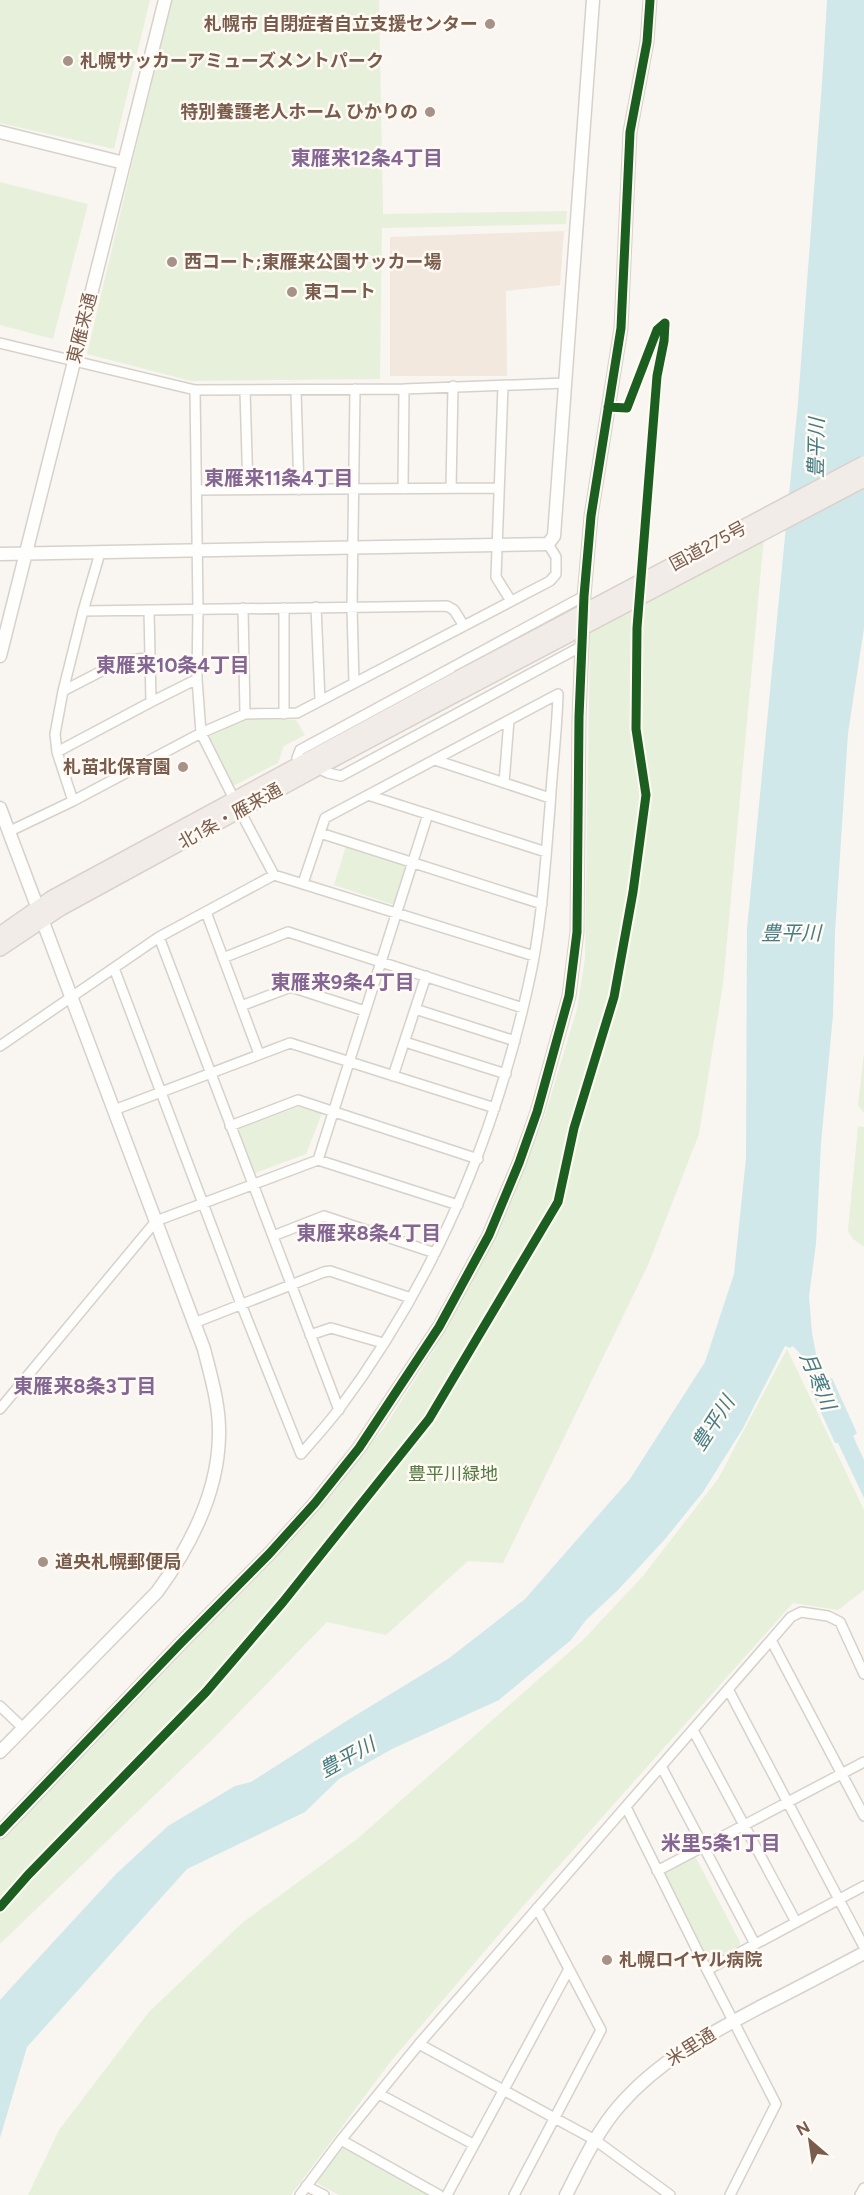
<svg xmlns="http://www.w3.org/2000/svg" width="864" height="2195" font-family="Figtree,'Noto Sans JP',sans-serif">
  <rect width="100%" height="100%" fill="#f9f5f0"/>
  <path fill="#f2e8de" d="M 564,231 L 560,285 L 506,291 L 507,376 L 390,376 L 390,237 Z"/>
  <path fill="#e7f0db" d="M 0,0 L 150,0 L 114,149 L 0,123 Z
    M 171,0 L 379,0 L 383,214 L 567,211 L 566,224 L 382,228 L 380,379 L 191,381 L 87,354 Z
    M 0,182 L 88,204 L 53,339 L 0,325 Z
    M 764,536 L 723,984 L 699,1134 L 648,1265 L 503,1563 L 468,1561 L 386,1635 L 327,1622 L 212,1740 L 0,1944 L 0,1838 L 270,1561 L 384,1428 L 436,1347 L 502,1219 L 545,1115 L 577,1009 L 585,958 L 590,631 Z
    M 245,719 L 296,720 L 305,735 L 284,746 L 278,763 L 233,786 L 207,738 Z
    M 346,846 L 407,865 L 394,905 L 334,885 Z
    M 864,1053 L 864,1113 L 858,1105 Z
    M 298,1107 L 322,1113 L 306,1154 L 255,1173 L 238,1129 Z
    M 858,1126 L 864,1127 L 864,1247 L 853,1239 L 848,1231 Z
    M 787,1349 L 864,1510 L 864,1590 L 838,1610 L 793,1603 L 524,1905 L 391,2061 L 291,2195 L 28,2195 L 59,2130 L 149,2012 L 242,1923 L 356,1840 L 582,1641 L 643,1576 L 718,1479 Z
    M 693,1857 L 696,1858 L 740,1942 L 740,1945 L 708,1962 L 705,1960 L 663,1872 Z
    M 343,2148 L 430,2195 L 339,2195 L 317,2183 L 318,2180 L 340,2149 Z"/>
  <path fill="#d0e8ea" d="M 827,0 L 864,0 L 864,628 L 848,733 L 835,932 L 833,1015 L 821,1143 L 816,1244 L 809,1296 L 812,1333 L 816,1354 L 827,1379 L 832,1378 L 857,1433 L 853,1436 L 864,1460 L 864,1498 L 838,1443 L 835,1443 L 809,1386 C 810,1373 803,1353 792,1346 L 790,1348 L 785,1346 L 743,1428 L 703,1492 L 666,1538 L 618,1590 L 586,1620 L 571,1640 L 499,1700 L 392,1749 L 339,1779 L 305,1812 L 187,1869 L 27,2047 L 0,2138 L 0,2000 L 8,1991 L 116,1874 L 168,1826 L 235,1786 L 251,1782 L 348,1720 L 448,1659 L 525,1599 L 630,1479 L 705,1362 L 734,1274 L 746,1158 L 747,929 L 798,402 L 823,69 Z"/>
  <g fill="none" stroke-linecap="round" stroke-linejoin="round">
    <defs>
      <path id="minor" d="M 0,343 L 195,390 L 404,389 L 566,383
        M 503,386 L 496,577 L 511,601
        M 195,390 L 198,609 L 197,679 L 201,733 L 234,799
        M 245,391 L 248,490
        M 296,391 L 299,490
        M 451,488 L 453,386
        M 403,489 L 404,389
        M 197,490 L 498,488
        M 316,607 L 320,700
        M 243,608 L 245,714
        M 83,611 L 447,606 L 454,610 L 464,626
        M 582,646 L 341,776 L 328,773 L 297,758 L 300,750 L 311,744 L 584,596
        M 354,683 L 352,607 L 355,389
        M 63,691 L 123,660 L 149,658
        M 151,702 L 197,679
        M 284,714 L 284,608
        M 57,752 L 151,702 L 149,610
        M 435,760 L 550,798
        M 504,783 L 509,720
        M 368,795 L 546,852
        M 73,801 L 57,752 L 55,734 L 63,691 L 83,611 L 100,553
        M 240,811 L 274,875
        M 8,832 L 73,801 L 201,733 L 245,714 L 297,713 L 550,581 L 556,574 L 556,557 L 548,544
        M 320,833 L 542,904
        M 206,912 L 259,1054
        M 159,937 L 339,1410
        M 223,958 L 288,932 L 523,1008
        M 114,968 L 241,1304 L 301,1454 C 314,1439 327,1425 339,1409 C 434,1282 495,1137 529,982 C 542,925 545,866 550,807 C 552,770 557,732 558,694 L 325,818 L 303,883
        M 241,1006 L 291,987 L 365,1011
        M 415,1009 L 515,1041
        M 405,1042 L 506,1074
        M 0,1046 L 159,937 L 274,875 L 534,956
        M 393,1076 L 426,976
        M 114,1110 L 290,1043 L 495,1108
        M 230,1126 L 298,1100 L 478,1159
        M 318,1160 L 428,814
        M 273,1236 L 324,1216 L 435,1253
        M 194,1323 L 324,1272 L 330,1271 L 411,1298
        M 310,1335 L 331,1328 L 383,1343
        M 0,1409 L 156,1221 L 318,1160 L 458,1205
        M 771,1640 L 864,1816
        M 728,1689 L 864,1947
        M 0,1706 L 23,1728
        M 693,1730 L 796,1922
        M 661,1766 L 755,1944
        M 626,1807 L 707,1970 L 776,2104 L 730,2195
        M 657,1871 L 864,1762
        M 707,1970 L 864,1886
        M 419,2044 L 595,2140 L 670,2195
        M 379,2094 L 473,2144
        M 341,2140 L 439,2195
        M 306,2186 L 324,2195
        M 300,2195 L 341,2140 L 419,2044 L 791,1617 L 801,1612 L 828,1616 L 840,1622 L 864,1674
        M 447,2195 L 569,1969
        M 514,2195 L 601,2030 L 537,1908
        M 860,2195 L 864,2188"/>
      <path id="tertiary" d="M 0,132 L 124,163
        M 0,554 L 548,544 L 554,536 C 568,358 579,179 593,0
        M 0,656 L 165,0
        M 0,808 L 204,1349 C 211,1377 220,1406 219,1436 C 218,1493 190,1547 157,1592 L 0,1752
        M 0,1832 L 181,1643 L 269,1554 L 315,1503 L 359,1448 L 439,1327 L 489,1235 L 519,1163 L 537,1112 L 569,996 L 577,932 L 579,717 L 584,596 L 591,516 L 621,328 L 630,132 L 647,42 L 650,0
        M 566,2195 C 582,2164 597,2131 620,2105 C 659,2060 711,2033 762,2006 C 796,1989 830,1971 864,1953"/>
      <path id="trunk" d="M 0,935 L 53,898 L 458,679
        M 0,948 L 60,908 L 333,759 L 463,690"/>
    </defs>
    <use href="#minor" stroke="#d7d1cb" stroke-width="12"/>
    <use href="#tertiary" stroke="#d7d1cb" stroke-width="15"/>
    <use href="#trunk" stroke="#dad1cc" stroke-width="18"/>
    <use href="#minor" stroke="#fefefd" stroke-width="9"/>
    <use href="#tertiary" stroke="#fefefd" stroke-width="12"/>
    <use href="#trunk" stroke="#f2ece8" stroke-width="15"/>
    <defs>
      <path id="trunk-bridge" d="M 458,679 L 864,464
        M 463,690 L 864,479"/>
    </defs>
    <use href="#trunk-bridge" stroke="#dad1cc" stroke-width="18" stroke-linecap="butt"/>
    <use href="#trunk-bridge" stroke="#f2ece8" stroke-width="15"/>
    <defs>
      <path id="cycleway" d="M 0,1832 L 181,1643 L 269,1554 L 315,1503 L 359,1448 L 439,1327 L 489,1235 L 519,1163 L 537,1112 L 569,996 L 577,932 L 579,717 L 584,596 L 591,516 L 621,328 L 630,132 L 647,42 L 650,0
        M 0,1907 L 28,1875 L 206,1692 L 283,1602 L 429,1419 L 558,1202 L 574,1128 L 614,997 L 633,892 L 646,795 L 636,729 L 637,628 L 657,376 L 664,341 L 665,323 L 657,330 L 627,408 L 608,407"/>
    </defs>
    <use href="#cycleway" stroke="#fffaf3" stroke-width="13"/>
    <use href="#cycleway" stroke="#1b5e20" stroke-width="9"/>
  </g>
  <g fill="#a69286" stroke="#fffaf3" stroke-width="2">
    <circle cx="490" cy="24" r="6"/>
    <circle cx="68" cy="61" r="6"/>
    <circle cx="430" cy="112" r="6"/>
    <circle cx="172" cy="262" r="6"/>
    <circle cx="292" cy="292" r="6"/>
    <circle cx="183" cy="767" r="6"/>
    <circle cx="43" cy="1562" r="6"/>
    <circle cx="607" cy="1960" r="6"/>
  </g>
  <g text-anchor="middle" stroke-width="5" stroke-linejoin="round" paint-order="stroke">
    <g font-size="18" font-weight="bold" fill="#7a5c4d" stroke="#fffaf3" text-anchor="start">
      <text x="478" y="30" text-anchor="end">札幌市 自閉症者自立支援センター</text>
      <text x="80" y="67">札幌サッカーアミューズメントパーク</text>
      <text x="418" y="118" text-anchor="end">特別養護老人ホーム ひかりの</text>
      <text x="184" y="268">西コート;東雁来公園サッカー場</text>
      <text x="304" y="298">東コート</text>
      <text x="171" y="773" text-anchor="end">札苗北保育園</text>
      <text x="55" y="1568">道央札幌郵便局</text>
      <text x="619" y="1966">札幌ロイヤル病院</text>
    </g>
    <g font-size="18" fill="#7a5c4d" stroke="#fffaf3">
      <text transform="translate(82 328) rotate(-76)" y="6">東雁来通</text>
      <text transform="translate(708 546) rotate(-28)" y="6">国道275号</text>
      <text transform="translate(230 816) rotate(-29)" y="6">北1条・雁来通</text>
      <text transform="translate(691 2047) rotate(-32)" y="6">米里通</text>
    </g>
    <g font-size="18" fill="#537a41" stroke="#fffaf3">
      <text x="453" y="1480">豊平川緑地</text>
    </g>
    <g font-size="20" font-weight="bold" fill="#846695" stroke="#fffaf3">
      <text x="367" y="165">東雁来12条4丁目</text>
      <text x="279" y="485">東雁来11条4丁目</text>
      <text x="173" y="672">東雁来10条4丁目</text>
      <text x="343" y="989">東雁来9条4丁目</text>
      <text x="369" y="1240">東雁来8条4丁目</text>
      <text x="85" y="1393">東雁来8条3丁目</text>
      <text x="721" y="1850">米里5条1丁目</text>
    </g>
    <g font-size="20" font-style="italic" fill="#437c86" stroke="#fffaf3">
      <text transform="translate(816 448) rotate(-89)" y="7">豊平川</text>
      <text x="791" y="940">豊平川</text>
      <text transform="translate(818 1381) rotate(67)" y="7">月寒川</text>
      <text transform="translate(713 1423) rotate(-57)" y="7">豊平川</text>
      <text transform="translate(347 1757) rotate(-29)" y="7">豊平川</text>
    </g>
  </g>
  <g transform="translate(810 2141) rotate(331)" stroke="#fffaf3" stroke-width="4.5" paint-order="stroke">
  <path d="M0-4.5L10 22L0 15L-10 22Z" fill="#7a5c4d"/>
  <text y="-9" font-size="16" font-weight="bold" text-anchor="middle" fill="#7a5c4d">N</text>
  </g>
</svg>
